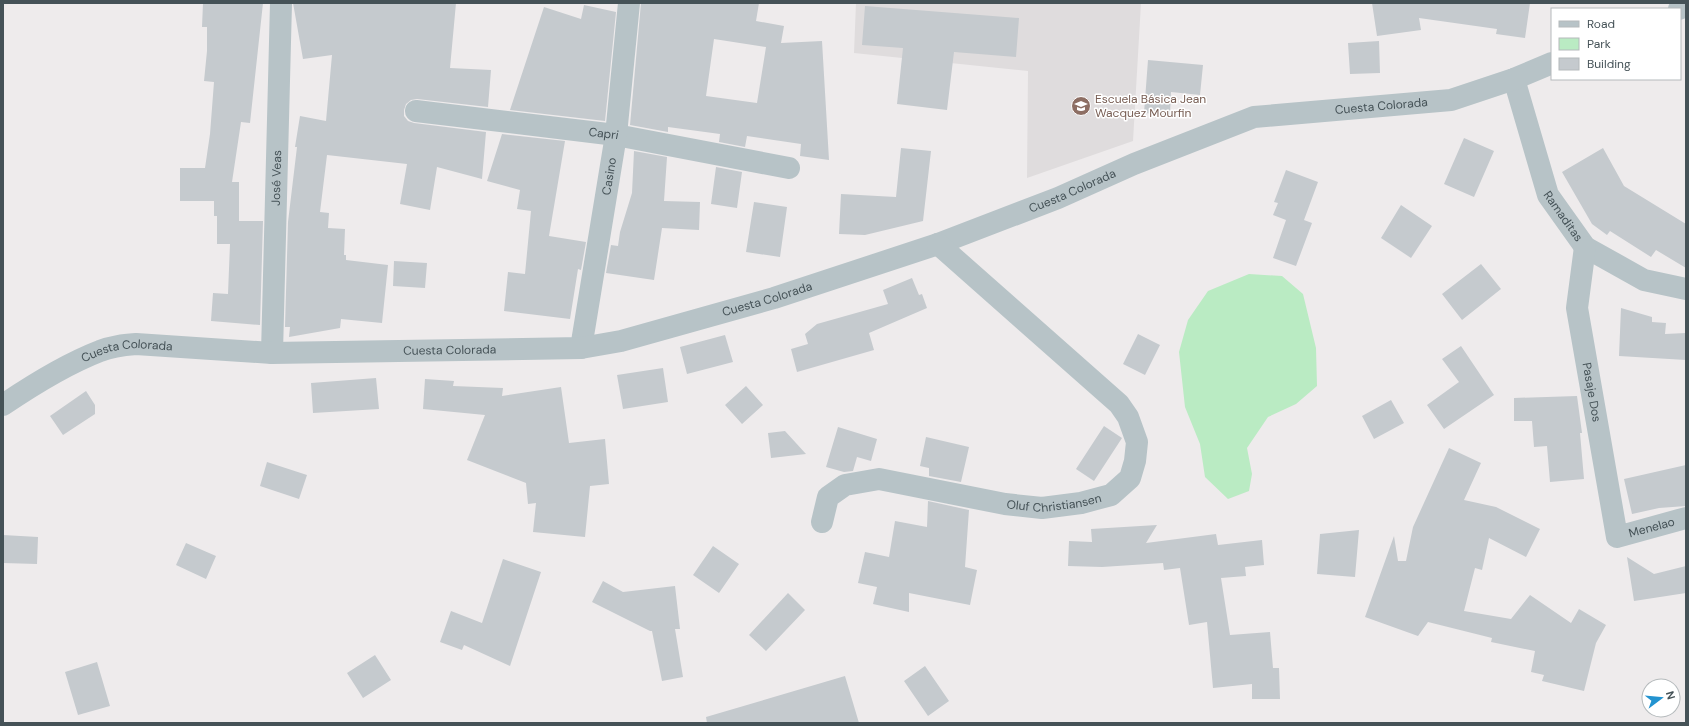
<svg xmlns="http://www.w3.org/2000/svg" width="1689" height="726" font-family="'DM Sans',sans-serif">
  <rect width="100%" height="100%" fill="#eeebec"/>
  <path fill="#dfdcdd" d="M 856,3 L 1141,3 L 1133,141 L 1027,178 L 1028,71 L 854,53 Z"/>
  <path fill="#baebc3" d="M 1249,274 L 1282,276 L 1303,294 L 1316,348 L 1317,386 L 1296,404 L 1268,417 L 1247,448 L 1252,474 L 1249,491 L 1228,499 L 1205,477 L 1200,444 L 1185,407 L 1179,352 L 1188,320 L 1208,291 Z"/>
  <path fill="#c5cace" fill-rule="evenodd" d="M 203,3 L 263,3 L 250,123 L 241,122 L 232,182 L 239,182 L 239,221 L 263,221 L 260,325 L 211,321 L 213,293 L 228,294 L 230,244 L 217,244 L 217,216 L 214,216 L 214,201 L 180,201 L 180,168 L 205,168 L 210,134 L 214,82 L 204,81 L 207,51 L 207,27 L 202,27 Z
    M 293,3 L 456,3 L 450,68 L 491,70 L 488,107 L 417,99 L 411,100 L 406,104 L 404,110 L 404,116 L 408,121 L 414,123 L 486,132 L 482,179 L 437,167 L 430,210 L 400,204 L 407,164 L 327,155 L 320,212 L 329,213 L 328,228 L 345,229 L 344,255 L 346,255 L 346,260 L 388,265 L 382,323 L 341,319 L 340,328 L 289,337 L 290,327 L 285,327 L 288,222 L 297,147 L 295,147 L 300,116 L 326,121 L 332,55 L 303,59 Z
    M 641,3 L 759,3 L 756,21 L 784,26 L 781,43 L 822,41 L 829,160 L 800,156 L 801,144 L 747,136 L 745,147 L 719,142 L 720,134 L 668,127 L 668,132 L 630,125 ZM 714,39 L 766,47 L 757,103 L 706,96 Z
    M 1372,3 L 1530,3 L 1525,38 L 1496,34 L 1497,29 L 1419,18 L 1421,30 L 1377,36 Z
    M 584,5 L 616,12 L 605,121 L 510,110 L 544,7 L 581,19 Z
    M 865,6 L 1019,18 L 1016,57 L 954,52 L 947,110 L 897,104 L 903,48 L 862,45 Z
    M 1379,41 L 1380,73 L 1350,74 L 1348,43 Z
    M 1148,60 L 1203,65 L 1200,95 L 1171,92 L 1170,115 L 1144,113 Z
    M 502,134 L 565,141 L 549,236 L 586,242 L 581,270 L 578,269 L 570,319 L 504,311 L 508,272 L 525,274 L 531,211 L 517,209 L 520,190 L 487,181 Z
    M 1464,138 L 1494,151 L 1474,197 L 1444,184 Z
    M 901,148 L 931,151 L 923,221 L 865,235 L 839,234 L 841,194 L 896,197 Z
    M 1603,148 L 1624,186 L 1686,224 L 1686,268 L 1656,250 L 1651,257 L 1610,231 L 1607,235 L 1592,224 L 1562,172 Z
    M 634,151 L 667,157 L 664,201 L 700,202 L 699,230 L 662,228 L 654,280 L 606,273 L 611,245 L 618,246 L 620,232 L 632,193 Z
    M 716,167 L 742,172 L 737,208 L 711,204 Z
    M 1286,170 L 1318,182 L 1304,220 L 1312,223 L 1296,266 L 1273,258 L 1286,220 L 1273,215 L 1278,203 L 1274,202 Z
    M 754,202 L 787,207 L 780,257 L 746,252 Z
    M 1401,205 L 1432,226 L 1411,258 L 1381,238 Z
    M 394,261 L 427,263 L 425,288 L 393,286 Z
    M 1481,264 L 1501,289 L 1462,320 L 1442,294 Z
    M 912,278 L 919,295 L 922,294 L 927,308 L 869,333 L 874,350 L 797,372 L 791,349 L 808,344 L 805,334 L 817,324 L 888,304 L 883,290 Z
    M 1621,308 L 1652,317 L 1652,322 L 1666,323 L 1665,334 L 1686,333 L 1686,360 L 1619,356 Z
    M 1138,334 L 1160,345 L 1145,375 L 1123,364 Z
    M 725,335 L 733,362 L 687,374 L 680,347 Z
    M 1461,346 L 1494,395 L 1444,429 L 1427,405 L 1459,382 L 1442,359 Z
    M 663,368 L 668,402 L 623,409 L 617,375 Z
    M 376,378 L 379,409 L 313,413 L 311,383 Z
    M 425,379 L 454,381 L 453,386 L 503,388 L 502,396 L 561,387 L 569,443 L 605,439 L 609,484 L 590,486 L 585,537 L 533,532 L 536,503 L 528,504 L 526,483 L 467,460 L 485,415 L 423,409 Z
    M 746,386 L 763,405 L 742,424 L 725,405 Z
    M 86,391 L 95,405 L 95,414 L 63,435 L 50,416 Z
    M 1577,396 L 1582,433 L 1580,433 L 1584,479 L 1550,482 L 1547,446 L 1534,447 L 1532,421 L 1514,421 L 1514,398 Z
    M 1391,400 L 1404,423 L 1374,439 L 1362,416 Z
    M 1104,426 L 1122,438 L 1094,481 L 1076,469 Z
    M 838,427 L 877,439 L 871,461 L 857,457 L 853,471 L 844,472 L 826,467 Z
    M 785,431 L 806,454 L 771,458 L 768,433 Z
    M 926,437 L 969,447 L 961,482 L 929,476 L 929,468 L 920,466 Z
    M 1449,448 L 1481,463 L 1464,500 L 1496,507 L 1540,529 L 1526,557 L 1489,538 L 1482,570 L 1475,568 L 1464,611 L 1511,619 L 1530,595 L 1571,623 L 1579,609 L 1606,625 L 1596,643 L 1584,691 L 1542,681 L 1544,675 L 1531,672 L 1535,651 L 1491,642 L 1492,638 L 1428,622 L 1418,636 L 1365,617 L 1394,536 L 1398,561 L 1406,561 L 1413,527 Z
    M 267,462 L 307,475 L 299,499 L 260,486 Z
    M 1686,465 L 1686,506 L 1659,508 L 1632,514 L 1624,479 Z
    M 928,501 L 969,510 L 965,567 L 977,570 L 970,605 L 909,593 L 909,612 L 873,604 L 877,587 L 858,583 L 865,552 L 889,557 L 895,521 L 927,527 Z
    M 1157,525 L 1146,543 L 1216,534 L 1218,545 L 1262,540 L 1264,565 L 1245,567 L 1246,576 L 1221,578 L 1230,635 L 1270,632 L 1273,668 L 1279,668 L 1280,699 L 1252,699 L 1252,684 L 1213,688 L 1207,622 L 1189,625 L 1180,568 L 1164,570 L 1163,563 L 1102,567 L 1068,566 L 1069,541 L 1092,542 L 1091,529 Z
    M 1359,530 L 1355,577 L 1317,574 L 1320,534 Z
    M 3,535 L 38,537 L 37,564 L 3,563 Z
    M 186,543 L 216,556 L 206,579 L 176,565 Z
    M 713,546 L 739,564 L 719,593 L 693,575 Z
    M 1627,557 L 1654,574 L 1686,566 L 1686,593 L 1634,601 Z
    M 503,559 L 541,572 L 510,666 L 464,645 L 462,650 L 440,642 L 451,611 L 482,623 Z
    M 603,581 L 623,592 L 675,586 L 680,629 L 675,629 L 683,677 L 662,681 L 652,631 L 650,631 L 592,602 Z
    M 788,593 L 805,610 L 766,651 L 749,635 Z
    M 375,655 L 391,680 L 363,698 L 347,673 Z
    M 97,662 L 110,706 L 78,715 L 65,672 Z
    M 925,666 L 949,701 L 928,716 L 904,681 Z
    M 845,676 L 859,723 L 707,723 L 706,717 Z"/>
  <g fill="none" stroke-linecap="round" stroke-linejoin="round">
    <g stroke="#b7c3c7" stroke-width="22">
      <path d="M 1679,9 L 1686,6"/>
      <path id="s1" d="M 1514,79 L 1548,195 L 1585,247 L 1644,280 L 1686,289"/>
      <path id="s2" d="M 416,111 L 616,135 L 789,168"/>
      <path id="s3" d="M 1585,247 L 1577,308 L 1617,537 L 1686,518"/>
      <path id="s4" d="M 581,348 L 616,135 L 629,3"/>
      <path id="s5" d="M 272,353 L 281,3"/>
      <path id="s6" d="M 3,405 C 31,386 69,363 100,351 C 112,346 124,345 136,344 L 272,353 L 581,348 L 621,341 L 774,298 L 938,244 L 1058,198 L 1134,164 L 1254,117 L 1451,100 L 1514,79 L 1552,63"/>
      <path id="s7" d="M 822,522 L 828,497 L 845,485 L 879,479 L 1005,504 L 1042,508 L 1081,503 L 1111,495 L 1130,478 L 1135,461 L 1137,442 L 1128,417 L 1119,404 L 938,244"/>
    </g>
  </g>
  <defs>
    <symbol id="school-disc" viewBox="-11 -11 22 22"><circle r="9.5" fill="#8d6e63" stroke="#fff"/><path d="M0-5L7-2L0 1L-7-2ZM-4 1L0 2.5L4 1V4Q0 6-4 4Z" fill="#fff"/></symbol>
  </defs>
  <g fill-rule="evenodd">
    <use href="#school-disc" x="1070" y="95" width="22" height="22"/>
  </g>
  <g text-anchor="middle" stroke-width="3" stroke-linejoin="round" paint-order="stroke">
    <g font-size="12" fill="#785e54" stroke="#fff" text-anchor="start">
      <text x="1095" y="103">Escuela Básica Jean<tspan x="1095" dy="14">Wacquez Mourfin</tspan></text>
    </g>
    <g font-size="12" fill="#455257" stroke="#fff">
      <text dy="4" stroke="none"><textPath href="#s6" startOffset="1434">Cuesta Colorada</textPath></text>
      <text dy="4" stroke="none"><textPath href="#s2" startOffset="189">Capri</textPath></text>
      <text dy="4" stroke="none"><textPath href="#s4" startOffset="174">Casino</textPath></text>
      <text dy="4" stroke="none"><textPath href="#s5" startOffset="175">José Veas</textPath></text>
      <text dy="4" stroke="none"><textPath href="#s6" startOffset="1110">Cuesta Colorada</textPath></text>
      <text dy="4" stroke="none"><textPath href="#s1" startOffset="147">Ramaditas</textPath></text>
      <text dy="4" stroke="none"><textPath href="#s6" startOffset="786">Cuesta Colorada</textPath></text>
      <text dy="4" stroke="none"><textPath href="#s6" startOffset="462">Cuesta Colorada</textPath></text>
      <text dy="4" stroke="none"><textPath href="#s6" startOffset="138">Cuesta Colorada</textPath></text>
      <text dy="4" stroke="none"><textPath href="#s3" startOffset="147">Pasaje Dos</textPath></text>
      <text dy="4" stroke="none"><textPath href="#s7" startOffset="259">Oluf Christiansen</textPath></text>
      <text dy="4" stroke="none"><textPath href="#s3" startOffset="330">Menelao</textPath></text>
    </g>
  </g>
  <rect width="1689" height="726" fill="none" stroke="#455257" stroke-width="8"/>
  <rect x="1551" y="8" width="130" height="72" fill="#ffffff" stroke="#b5babc"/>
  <rect x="1559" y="21" width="20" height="6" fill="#b7c3c7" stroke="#b5babc"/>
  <text x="1587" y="28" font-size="12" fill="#455257">Road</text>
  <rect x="1559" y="38" width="20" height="12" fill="#baebc3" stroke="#b5babc"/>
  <text x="1587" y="48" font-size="12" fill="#455257">Park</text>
  <rect x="1559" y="58" width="20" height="12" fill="#c5cace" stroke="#b5babc"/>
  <text x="1587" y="68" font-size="12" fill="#455257">Building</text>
  <g transform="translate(1661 698) rotate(74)"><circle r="19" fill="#ffffff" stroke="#b5babc"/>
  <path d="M0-3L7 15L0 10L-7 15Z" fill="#2393d0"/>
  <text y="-6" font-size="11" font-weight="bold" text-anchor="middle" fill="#455257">N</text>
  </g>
</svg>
